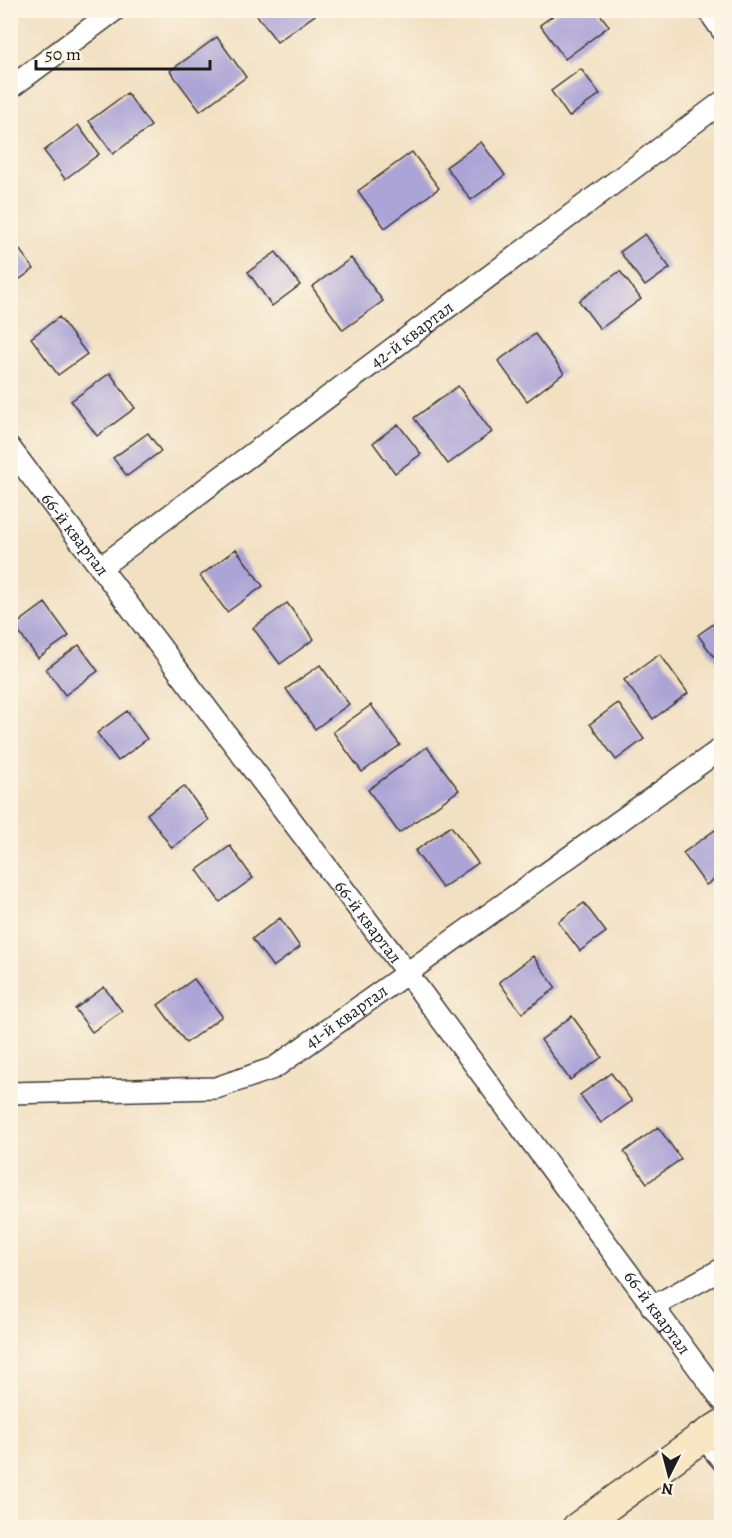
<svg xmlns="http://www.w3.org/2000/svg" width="732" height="1538" font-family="Alegreya,serif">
  <rect width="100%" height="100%" fill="#fcf5e5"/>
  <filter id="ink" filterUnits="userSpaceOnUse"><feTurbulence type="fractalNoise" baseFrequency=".0167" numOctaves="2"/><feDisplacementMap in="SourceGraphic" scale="12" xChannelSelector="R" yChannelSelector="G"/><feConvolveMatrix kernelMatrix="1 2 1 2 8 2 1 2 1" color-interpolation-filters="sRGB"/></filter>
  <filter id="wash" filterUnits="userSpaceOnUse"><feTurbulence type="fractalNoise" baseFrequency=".008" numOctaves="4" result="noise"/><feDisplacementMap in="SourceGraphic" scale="24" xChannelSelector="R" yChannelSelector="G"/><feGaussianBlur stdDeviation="1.35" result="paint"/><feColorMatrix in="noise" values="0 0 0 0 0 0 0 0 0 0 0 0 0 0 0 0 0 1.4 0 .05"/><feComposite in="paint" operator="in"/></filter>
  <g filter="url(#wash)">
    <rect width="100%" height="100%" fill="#f2e0c2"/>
    <g id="blocks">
      <path fill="#aca4d6" d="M 253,10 L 311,10 L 315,15 L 277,42 Z
        M 561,10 L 597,10 L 609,26 L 565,59 L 540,25 Z
        M 217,37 L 246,77 L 200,111 L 170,71 Z
        M 581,69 L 600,94 L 569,117 L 551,91 Z
        M 127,93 L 151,126 L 113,154 L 89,121 Z
        M 78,125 L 99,154 L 65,179 L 44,151 Z
        M 481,142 L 505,175 L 471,200 L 446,167 Z
        M 412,152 L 439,188 L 385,228 L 358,191 Z
        M 645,234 L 670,268 L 645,286 L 620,252 Z
        M 10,237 L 34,269 L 10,286 Z
        M 276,252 L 300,285 L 272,306 L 248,272 Z
        M 351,258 L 383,301 L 343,330 L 312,287 Z
        M 620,271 L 641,299 L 600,329 L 579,301 Z
        M 59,317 L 87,354 L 58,375 L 31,338 Z
        M 535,334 L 564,373 L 527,401 L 498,361 Z
        M 110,373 L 135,408 L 97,436 L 71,401 Z
        M 458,386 L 492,432 L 448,464 L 414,418 Z
        M 398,424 L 421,454 L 395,473 L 373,443 Z
        M 148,433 L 161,451 L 127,476 L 113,458 Z
        M 236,549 L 263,586 L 227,612 L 200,576 Z
        M 45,603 L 69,636 L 38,658 L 14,626 Z
        M 287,603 L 314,639 L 280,664 L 253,628 Z
        M 722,618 L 722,663 L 719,664 L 698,635 Z
        M 79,645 L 98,671 L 65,695 L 46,669 Z
        M 660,654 L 688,693 L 653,719 L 624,680 Z
        M 320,665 L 349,704 L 315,729 L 286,689 Z
        M 618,703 L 644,739 L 616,760 L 590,724 Z
        M 371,705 L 400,745 L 362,772 L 333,732 Z
        M 127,711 L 147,739 L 118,761 L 97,733 Z
        M 427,747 L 459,790 L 399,833 L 368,790 Z
        M 184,786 L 209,820 L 172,848 L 147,814 Z
        M 451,826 L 478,863 L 442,888 L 415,851 Z
        M 715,830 L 722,838 L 722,874 L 706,885 L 683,853 Z
        M 230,846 L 253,878 L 220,902 L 197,870 Z
        M 584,903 L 606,932 L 580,951 L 558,922 Z
        M 280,918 L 300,947 L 273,967 L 252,939 Z
        M 533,956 L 556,988 L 522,1013 L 499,982 Z
        M 194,979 L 222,1016 L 186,1043 L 158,1005 Z
        M 104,987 L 122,1011 L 92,1032 L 75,1009 Z
        M 572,1016 L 602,1057 L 570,1080 L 541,1040 Z
        M 611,1073 L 632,1101 L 601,1123 L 580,1095 Z
        M 658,1127 L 681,1159 L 647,1183 L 624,1152 Z"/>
    </g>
  </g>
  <g filter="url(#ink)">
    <use href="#blocks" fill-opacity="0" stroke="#3c3935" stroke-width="1.5"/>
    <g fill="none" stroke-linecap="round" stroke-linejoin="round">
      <defs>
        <path id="lane" d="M 700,1442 L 722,1468"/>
        <g id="street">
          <path d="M 708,10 L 722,30"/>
          <path d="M 10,88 L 115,10"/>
          <path id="s1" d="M 10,448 L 407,973 L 722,1400"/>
          <path id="s2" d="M 101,567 L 722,102"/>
          <path id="s3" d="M 10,1093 L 216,1088 L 274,1068 L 722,748"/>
          <path d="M 652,1307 L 722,1269"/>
        </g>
        <path id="secondary" d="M 577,1528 L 698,1440 L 722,1425"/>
      </defs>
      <use href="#lane" stroke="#3c3935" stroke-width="14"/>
      <use href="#street" stroke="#3c3935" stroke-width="24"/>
      <use href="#secondary" stroke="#3c3935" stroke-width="33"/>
      <use href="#lane" stroke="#fff" stroke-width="10"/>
      <use href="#street" stroke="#fff" stroke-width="21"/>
      <use href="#secondary" stroke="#f9e7c3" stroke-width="30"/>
    </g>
  </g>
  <g text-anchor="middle" stroke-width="4.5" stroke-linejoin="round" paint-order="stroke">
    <g font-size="18" fill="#1c1c1c" stroke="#fcf5e5">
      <text dy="6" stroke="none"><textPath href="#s2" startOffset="388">42-й квартал</textPath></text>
      <text dy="6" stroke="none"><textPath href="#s1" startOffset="108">66-й квартал</textPath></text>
      <text dy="6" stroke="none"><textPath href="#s1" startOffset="594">66-й квартал</textPath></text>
      <text dy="6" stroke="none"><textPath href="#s3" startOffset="356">41-й квартал</textPath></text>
      <text dy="6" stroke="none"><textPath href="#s1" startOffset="1080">66-й квартал</textPath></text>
    </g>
  </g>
  <rect width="732" height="1538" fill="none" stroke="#fcf5e5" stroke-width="36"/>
  <g transform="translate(669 1475) rotate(186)" stroke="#fcf5e5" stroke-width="4.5" paint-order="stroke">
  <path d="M0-4.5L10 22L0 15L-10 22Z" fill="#1c1c1c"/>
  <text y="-9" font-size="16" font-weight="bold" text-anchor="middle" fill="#1c1c1c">N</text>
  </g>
  <path d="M36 60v9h174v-9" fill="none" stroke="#1c1c1c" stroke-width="3"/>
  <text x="45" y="60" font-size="18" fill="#1c1c1c" stroke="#fcf5e5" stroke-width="4.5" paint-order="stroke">50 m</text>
</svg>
